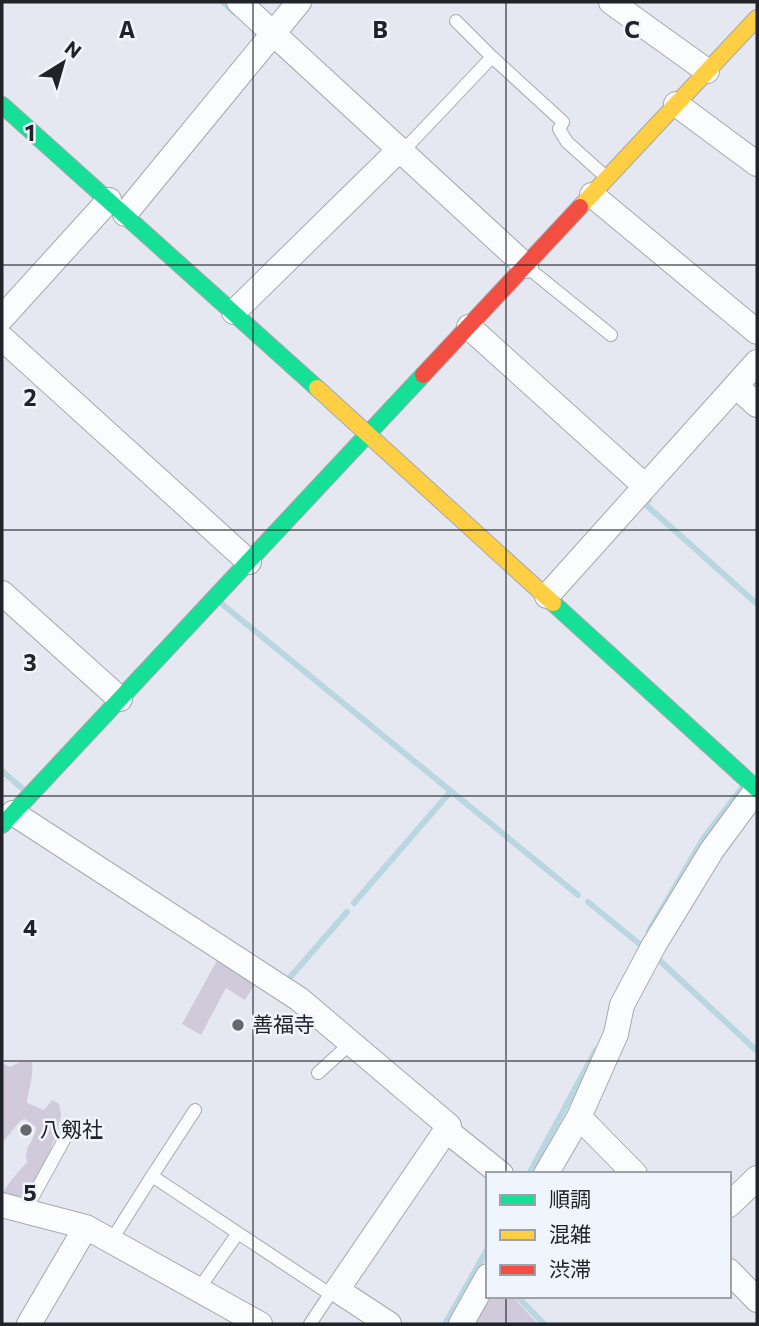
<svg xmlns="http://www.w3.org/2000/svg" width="759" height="1326" font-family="Commissioner,'Noto Sans JP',sans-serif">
  <rect width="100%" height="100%" fill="#e5e8f0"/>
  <path fill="#d0cadb" d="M 220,955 L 258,979 L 245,1000 L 226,988 L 201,1035 L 182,1024 Z
    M 20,1062 L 32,1062 C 34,1077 28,1089 27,1103 L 44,1110 L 52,1100 L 59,1104 C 59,1108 61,1111 61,1115 C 60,1129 37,1188 24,1195 C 18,1199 10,1197 3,1193 C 9,1181 18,1173 27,1162 C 23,1147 35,1141 36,1127 L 25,1119 L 21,1120 L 2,1143 L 2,1063 L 10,1067 Z
    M 488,1296 L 512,1296 L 538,1324 L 472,1324 Z"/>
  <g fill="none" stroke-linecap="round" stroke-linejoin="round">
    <path stroke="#bad7e1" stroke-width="6" d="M 223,2 L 234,12
      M 649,500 L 645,504 L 757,604
      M 222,604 L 578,895
      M 2,771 L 23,789
      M 588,902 L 642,946
      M 354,903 L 451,791
      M 649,931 L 703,839 L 741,789
      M 658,959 L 757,1051
      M 283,982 L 285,983 L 347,912
      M 529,1174 L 596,1050
      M 517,1296 L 544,1324
      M 445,1324 L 488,1248"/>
    <defs>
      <path id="lane" d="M 456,21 L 492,57 L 563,122 L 559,129 L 567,142 L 606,177
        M 402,152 L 492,57
        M 527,267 L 611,335
        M 318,1073 L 351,1043
        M 152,1176 L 195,1110
        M 25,1211 L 65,1138
        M 111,1241 L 152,1176 L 330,1294 L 337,1290
        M 198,1290 L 238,1233
        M 310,1324 L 330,1294"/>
      <path id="street" d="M 239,2 L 526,266
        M 611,2 L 707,71
        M 676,104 L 757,164
        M 592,195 L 757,332
        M 125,214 L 299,2
        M 234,312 L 400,149
        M 2,318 L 109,200
        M 469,327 L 645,486
        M 2,338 L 249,562
        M 736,386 L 757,405
        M 2,593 L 120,699
        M 547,596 L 757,362
        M 13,813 L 299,999 L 449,1126 L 337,1290 L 389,1324
        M 579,1117 L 635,1174
        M 446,1130 L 501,1174
        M 546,1174 L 579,1117 L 616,1034 L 622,1005 L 654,945 L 712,850 L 757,789
        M 2,1205 L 86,1227 L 260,1324
        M 729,1205 L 757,1178
        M 729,1271 L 757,1300
        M 29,1324 L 86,1227
        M 461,1324 L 488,1276"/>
      <path id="fast" d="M 2,105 L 317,388
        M 553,603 L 757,789
        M 2,825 L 423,375"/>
      <path id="slow" d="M 580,207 L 757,18
        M 317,388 L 553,603"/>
      <path id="jam" d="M 423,375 L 580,207"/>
    </defs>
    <use href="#lane" stroke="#a5a8ae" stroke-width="14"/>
    <use href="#street" stroke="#a5a8ae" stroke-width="26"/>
    <use href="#fast" stroke="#a5a8ae" stroke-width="18"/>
    <use href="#slow" stroke="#a5a8ae" stroke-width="18"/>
    <use href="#jam" stroke="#a5a8ae" stroke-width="18"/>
    <use href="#lane" stroke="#fbfcfd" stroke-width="12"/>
    <use href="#street" stroke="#fbfcfd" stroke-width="24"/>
    <use href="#fast" stroke="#16e098" stroke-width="16"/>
    <use href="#slow" stroke="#ffcf43" stroke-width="16"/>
    <use href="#jam" stroke="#f24e42" stroke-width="16"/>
  </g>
  <path fill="none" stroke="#212328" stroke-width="2" stroke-opacity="0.55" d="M 253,2 L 253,1324M 506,2 L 506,1174M 2,265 L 757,265M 2,530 L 757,530M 2,796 L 757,796M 2,1061 L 757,1061M 506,1296 L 506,1324"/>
  <g fill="#66686e" stroke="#f0f5fd" stroke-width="2.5">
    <circle cx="238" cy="1025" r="7"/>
    <circle cx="26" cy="1130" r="7"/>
  </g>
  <g text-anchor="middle" stroke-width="5" stroke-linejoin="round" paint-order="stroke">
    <g font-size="21" fill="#212328" stroke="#f0f5fd" text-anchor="start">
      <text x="252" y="1032">善福寺</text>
      <text x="40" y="1137">八剱社</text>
    </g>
  </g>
  <g font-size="23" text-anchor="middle" font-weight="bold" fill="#212328" stroke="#f0f5fd" stroke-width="5" stroke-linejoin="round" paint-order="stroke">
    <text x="127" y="38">A</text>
    <text x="380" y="38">B</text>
    <text x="632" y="38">C</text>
    <text x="30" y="141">1</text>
    <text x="30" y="406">2</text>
    <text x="30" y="671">3</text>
    <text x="30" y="936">4</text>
    <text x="30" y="1201">5</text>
  </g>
  <rect width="759" height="1326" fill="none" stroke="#212328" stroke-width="7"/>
  <rect x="486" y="1172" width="245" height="126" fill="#f0f5fd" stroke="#9da1a8" stroke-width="2"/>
  <rect x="500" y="1195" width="35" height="10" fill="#16e098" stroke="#9da1a8" stroke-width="2"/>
  <text x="549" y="1207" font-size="21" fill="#212328">順調</text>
  <rect x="500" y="1230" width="35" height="10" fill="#ffcf43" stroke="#9da1a8" stroke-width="2"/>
  <text x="549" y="1242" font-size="21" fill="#212328">混雑</text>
  <rect x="500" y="1265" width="35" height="10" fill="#f24e42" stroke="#9da1a8" stroke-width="2"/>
  <text x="549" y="1277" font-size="21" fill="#212328">渋滞</text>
  <g transform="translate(63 63) rotate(37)" stroke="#f0f5fd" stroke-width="5" paint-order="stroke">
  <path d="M0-5L12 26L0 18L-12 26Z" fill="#212328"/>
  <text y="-10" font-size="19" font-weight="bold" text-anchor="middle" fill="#212328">N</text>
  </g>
</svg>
